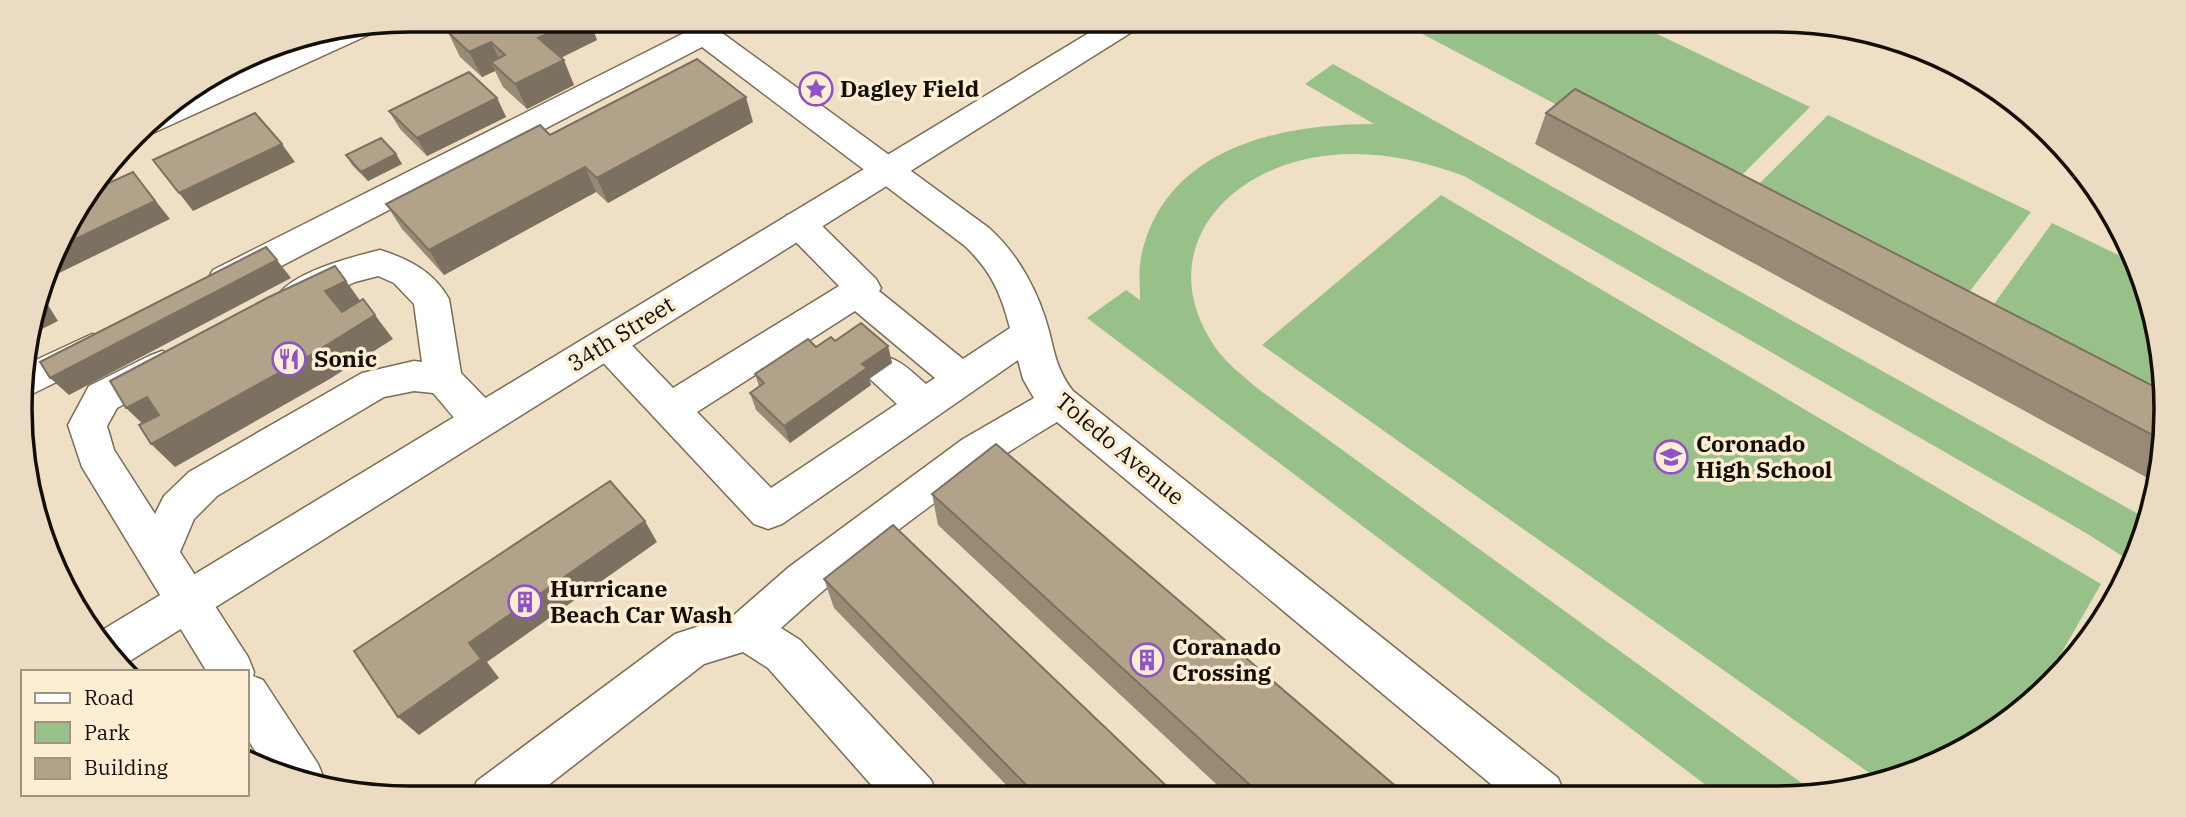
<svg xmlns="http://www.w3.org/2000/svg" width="2186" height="817" font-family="'IBM Plex Serif',serif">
  <rect width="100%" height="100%" fill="#efdfc5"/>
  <path fill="#98c18a" d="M 1394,19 L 1626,19 L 1810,107 L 1724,193 Z
    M 1333,64 L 2149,520 L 2130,561 L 2086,533 L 1464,176 C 1412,157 1357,147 1302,160 C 1212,182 1157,262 1215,347 C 1226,363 1242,375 1257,388 L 1817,794 L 1719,795 L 1087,318 L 1126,290 L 1140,300 C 1140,285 1138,268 1142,253 C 1167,147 1281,124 1374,124 L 1305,84 Z
    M 1828,115 L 2031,212 L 1953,313 L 1742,201 Z
    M 1441,195 L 2101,584 L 2034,701 L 1949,758 L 1878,779 L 1262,345 Z
    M 2052,223 L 2131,261 L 2163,358 L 2159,419 L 1979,325 Z"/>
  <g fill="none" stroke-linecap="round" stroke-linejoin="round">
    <defs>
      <path id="minor" d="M 670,19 L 703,19 L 989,228 C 1019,255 1039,293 1049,331 C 1055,355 1057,370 1073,391 L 1558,778 L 1565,795 L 1504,795 L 1057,422 C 960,480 864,552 781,628 L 800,640 L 931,780 L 938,796 L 882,797 L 768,668 L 743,652 L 704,664 L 533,797 L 470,798 L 477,781 L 675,634 L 734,615 L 789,567 L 963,439 L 1034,398 L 1023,379 L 1018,360 L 782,524 L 768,529 L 754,524 L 594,353 L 589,343 L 594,333 L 607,329 L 620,333 L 673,388 L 839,286 L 787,233 L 782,224 L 787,215 L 799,212 L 811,215 L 876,279 L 881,288 L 879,291 L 963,359 L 1010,328 C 1001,293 991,271 965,246 L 702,47 L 239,288 L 226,292 L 213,288 L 208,279 L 213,270 L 684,33 ZM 855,311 L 935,378 L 926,384 C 908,369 894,351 870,359 L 864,369 L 870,379 L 897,404 L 771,488 L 697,412 Z
        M 378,24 L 375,32 L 155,132 L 144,135 L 137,134 L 152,116 L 200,88 L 324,33 Z
        M 380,250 C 409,259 434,272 449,299 L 461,373 L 496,409 L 501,420 L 496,431 C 465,441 452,413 433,393 L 414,391 L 384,397 L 217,496 L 194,519 L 180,552 L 248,657 L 254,672 L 253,676 L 263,680 L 318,764 L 325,781 L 322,786 C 293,783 259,766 248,738 C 242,724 247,688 247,672 L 207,672 L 82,467 L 68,425 L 89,386 L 149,356 L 162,351 L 175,356 L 181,366 L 175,376 L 117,408 L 107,426 L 114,450 L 155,514 L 164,496 L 189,472 L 362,373 L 414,361 L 422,362 L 414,304 L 394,283 L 378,276 L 355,282 L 294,311 L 281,307 L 276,298 C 291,272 352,257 380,250 Z
        M 92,334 L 105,338 L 111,348 L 105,358 L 24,398 L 23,366 Z"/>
      <path id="major" d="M 1112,19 L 1147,19 L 1143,25 L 125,664 L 94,635 Z"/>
    </defs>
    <use href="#minor" stroke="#7a6c54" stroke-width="3"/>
    <use href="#major" stroke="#7a6c54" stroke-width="3"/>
    <use href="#minor" fill="#fff" fill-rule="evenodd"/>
    <use href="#major" fill="#fff" fill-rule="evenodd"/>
  </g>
  <path fill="#988b76" d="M 465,19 L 589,19 L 597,40 L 561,58 L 574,85 L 527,109 L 503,87 L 495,71 L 482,77 L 460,57 L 448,32 L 467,23 Z
    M 497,98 L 506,117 L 427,156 L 400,129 L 389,111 Z
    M 1546,113 L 2161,390 L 2155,482 L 1535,144 Z
    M 753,122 L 608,203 L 596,192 L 444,275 L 402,229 L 386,204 Z
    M 396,154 L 402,164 L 368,181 L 352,165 L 346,155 Z
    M 2120,229 L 2126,247 L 2112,240 Z
    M 888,346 L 892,363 L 869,379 L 871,385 L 790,443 L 756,410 L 750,393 L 759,386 L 755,374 L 816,347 Z
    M 932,494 L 1406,795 L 1229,796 L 938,525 Z
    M 824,579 L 1177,796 L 1017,796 L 834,608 Z"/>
  <path fill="#7c7160" d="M 578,19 L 589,19 L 597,40 L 549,63 L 538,38 Z
    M 491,42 L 503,67 L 491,62 L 495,71 L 482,77 L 469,52 Z
    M 564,60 L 574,85 L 527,109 L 515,84 Z
    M 746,97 L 753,122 L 608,203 L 597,178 Z
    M 497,98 L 506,117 L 427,156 L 417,138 Z
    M 282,144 L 295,162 L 193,211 L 179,193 Z
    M 396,154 L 402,164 L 368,181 L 361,172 Z
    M 585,167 L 596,192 L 444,275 L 429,250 Z
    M 133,172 L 170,219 L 53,276 L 51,274 L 61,246 Z
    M 277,260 L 291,278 L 69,395 L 50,378 Z
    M 346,281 L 364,306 L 343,316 L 325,291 Z
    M 43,297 L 58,321 L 30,335 Z
    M 375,315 L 393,339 L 328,380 L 175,467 L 151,444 Z
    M 888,346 L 892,363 L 869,379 L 871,385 L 790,443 L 784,426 L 862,364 Z
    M 147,397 L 171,420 L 150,431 L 126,408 Z
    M 645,521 L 657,542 L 487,662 L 499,678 L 419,735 L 398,717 L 469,643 Z"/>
  <path fill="#b1a289" stroke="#7c7160" stroke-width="2" d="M 471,19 L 578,19 L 538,38 L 564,60 L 515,84 L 491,62 L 505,55 L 491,42 L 469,52 L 448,32 L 473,21 Z
    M 697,59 L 746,97 L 597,178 L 585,167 L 429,250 L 386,204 L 540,125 L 550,135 Z
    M 469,72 L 497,98 L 417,138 L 389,111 Z
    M 1575,89 L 2161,390 L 2158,438 L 1546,113 Z
    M 255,113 L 282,144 L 179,193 L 153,160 Z
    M 381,138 L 396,154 L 361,172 L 346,155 Z
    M 133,172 L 155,201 L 61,246 L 71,214 L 89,192 Z
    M 266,247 L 277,260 L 50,378 L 40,362 Z
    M 335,266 L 346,281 L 325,291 L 342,312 L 363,299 L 375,315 L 309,356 L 151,444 L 139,425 L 159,415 L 147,397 L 126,408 L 110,381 L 267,298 Z
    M 861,323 L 888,346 L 862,364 L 867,368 L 784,426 L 750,393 L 764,383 L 755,374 L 808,339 L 816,347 L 831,337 L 835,341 Z
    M 996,444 L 1406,795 L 1262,796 L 932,494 Z
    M 610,481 L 645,521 L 469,643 L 481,659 L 398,717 L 354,651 Z
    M 893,525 L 1177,796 L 1037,796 L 824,579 Z"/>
  <defs>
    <symbol id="sight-ring" viewBox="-11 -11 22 22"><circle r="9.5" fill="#fdedd2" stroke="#8f52c8" stroke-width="1.5"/><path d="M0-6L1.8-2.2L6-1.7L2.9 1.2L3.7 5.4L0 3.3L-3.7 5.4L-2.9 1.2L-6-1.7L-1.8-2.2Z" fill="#8f52c8"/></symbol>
    <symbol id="restaurant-ring" viewBox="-11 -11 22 22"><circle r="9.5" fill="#fdedd2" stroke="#8f52c8" stroke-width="1.5"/><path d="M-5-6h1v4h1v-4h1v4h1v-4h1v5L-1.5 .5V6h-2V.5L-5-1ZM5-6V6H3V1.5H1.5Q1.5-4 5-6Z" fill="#8f52c8"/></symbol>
    <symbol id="school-ring" viewBox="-11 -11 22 22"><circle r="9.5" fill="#fdedd2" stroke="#8f52c8" stroke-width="1.5"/><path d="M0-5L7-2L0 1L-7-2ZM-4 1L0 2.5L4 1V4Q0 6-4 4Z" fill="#8f52c8"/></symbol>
    <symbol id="building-ring" viewBox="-11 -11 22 22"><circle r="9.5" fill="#fdedd2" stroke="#8f52c8" stroke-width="1.5"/><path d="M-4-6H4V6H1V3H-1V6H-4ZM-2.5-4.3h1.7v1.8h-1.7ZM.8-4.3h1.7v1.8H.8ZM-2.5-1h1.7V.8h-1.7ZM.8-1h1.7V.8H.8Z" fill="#8f52c8"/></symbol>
  </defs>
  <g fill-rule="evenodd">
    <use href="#sight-ring" x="797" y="70" width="38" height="38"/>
    <use href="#restaurant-ring" x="270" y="340" width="38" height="38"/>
    <use href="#school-ring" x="1652" y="438" width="38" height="38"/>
    <use href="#building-ring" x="506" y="583" width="38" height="38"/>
    <use href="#building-ring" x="1128" y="641" width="38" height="38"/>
  </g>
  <g text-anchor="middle" stroke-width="7" stroke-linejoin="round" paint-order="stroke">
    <g font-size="23" font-weight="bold" fill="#130e06" stroke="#fdedd2" text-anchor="start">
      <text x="840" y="97">Dagley Field</text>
      <text x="314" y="367">Sonic</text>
      <text x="1696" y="452">Coronado<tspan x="1696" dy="26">High School</tspan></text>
      <text x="550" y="597">Hurricane<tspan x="550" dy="26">Beach Car Wash</tspan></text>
      <text x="1172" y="655">Coranado<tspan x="1172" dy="26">Crossing</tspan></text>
    </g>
    <g font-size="23" fill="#130e06" stroke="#fdedd2">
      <text transform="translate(621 334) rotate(-32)" y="8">34th Street</text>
      <text transform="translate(1120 449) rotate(40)" y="8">Toledo Avenue</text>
    </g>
  </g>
  <path d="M0 0H2186V817H0ZM409 32H1777A377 377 0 0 1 2154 409V409A377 377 0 0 1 1777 786H409A377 377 0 0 1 32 409V409A377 377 0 0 1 409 32Z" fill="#eadbc2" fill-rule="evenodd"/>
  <path fill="none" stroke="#130e06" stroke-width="3.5" d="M409 32H1777A377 377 0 0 1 2154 409V409A377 377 0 0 1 1777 786H409A377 377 0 0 1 32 409V409A377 377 0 0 1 409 32Z"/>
  <rect x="21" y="670" width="228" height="126" fill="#fdedd2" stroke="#9f9480" stroke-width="2"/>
  <rect x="35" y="693" width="35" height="10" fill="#ffffff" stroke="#9f9480" stroke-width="2"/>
  <text x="84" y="705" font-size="21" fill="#130e06">Road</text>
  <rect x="35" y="722" width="35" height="21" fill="#98c18a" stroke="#9f9480" stroke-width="2"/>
  <text x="84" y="740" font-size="21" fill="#130e06">Park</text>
  <rect x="35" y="758" width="35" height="21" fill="#b1a289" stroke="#9f9480" stroke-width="2"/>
  <text x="84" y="775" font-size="21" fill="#130e06">Building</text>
</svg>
